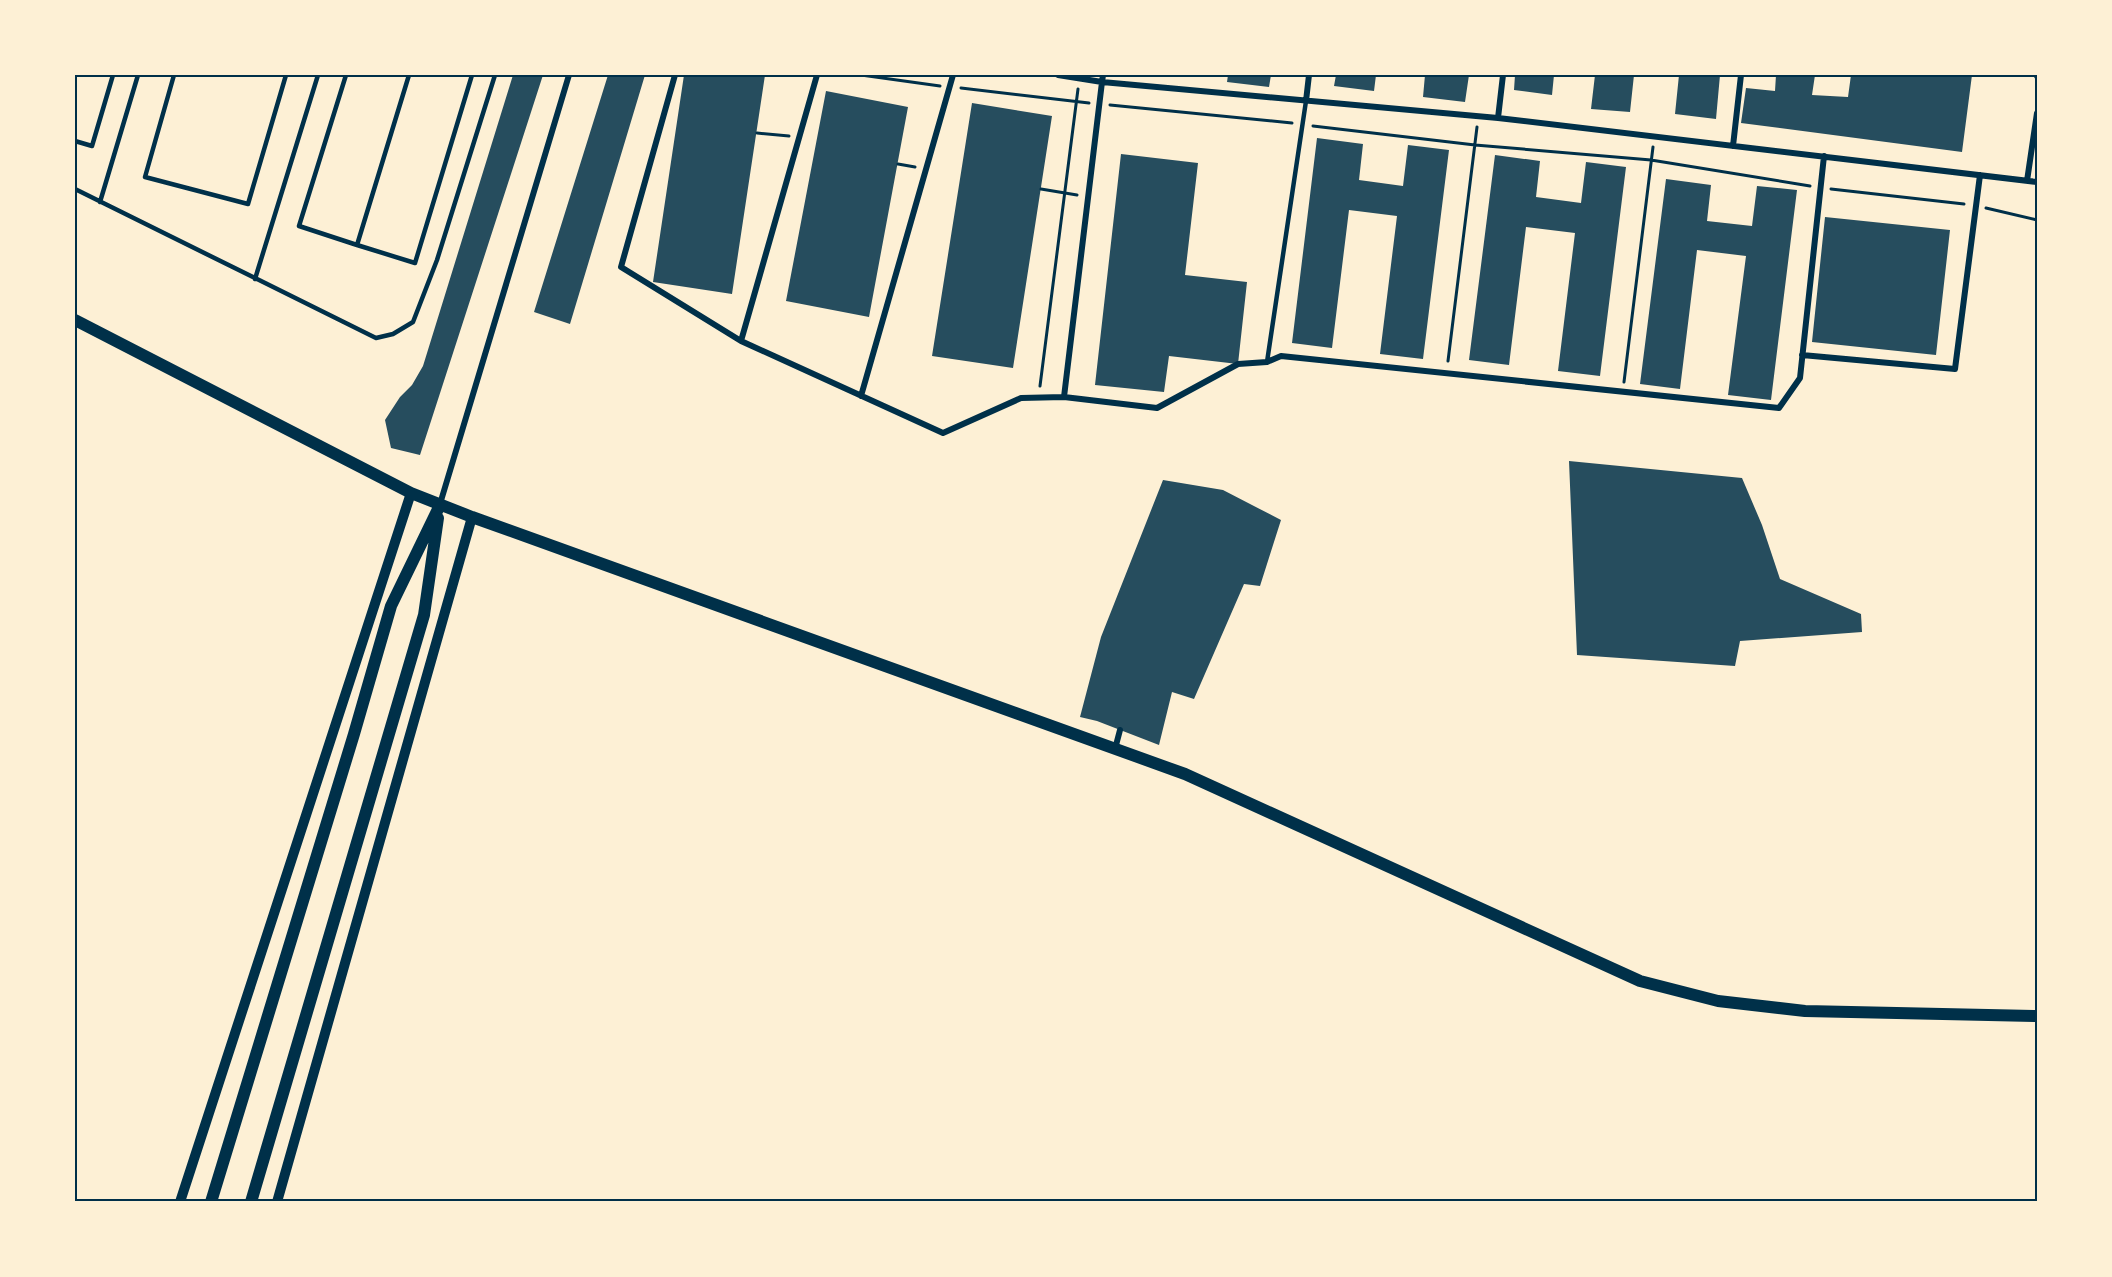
<svg xmlns="http://www.w3.org/2000/svg" width="2112" height="1277" font-family="'DejaVu Sans',sans-serif">
  <rect width="100%" height="100%" fill="#fdf0d5"/>
  <path fill="#264d5e" d="M 513,75 L 543,75 L 420,455 L 391,448 L 385,420 L 400,397 L 412,385 L 423,366 Z
    M 608,75 L 645,75 L 570,324 L 534,312 Z
    M 684,75 L 765,75 L 732,294 L 653,282 Z
    M 1228,75 L 1271,75 L 1269,87 L 1227,82 Z
    M 1336,75 L 1376,75 L 1374,91 L 1334,86 Z
    M 1425,75 L 1469,75 L 1465,102 L 1423,97 Z
    M 1515,75 L 1554,75 L 1552,95 L 1514,90 Z
    M 1595,75 L 1634,75 L 1630,112 L 1591,109 Z
    M 1679,75 L 1720,75 L 1716,119 L 1675,114 Z
    M 1776,75 L 1815,75 L 1812,95 L 1848,97 L 1851,75 L 1972,75 L 1962,152 L 1741,123 L 1746,88 L 1775,91 Z
    M 826,91 L 908,107 L 869,317 L 786,301 Z
    M 972,103 L 1052,116 L 1013,368 L 932,356 Z
    M 1317,138 L 1363,144 L 1359,180 L 1403,186 L 1408,145 L 1449,150 L 1423,359 L 1380,354 L 1397,216 L 1349,210 L 1332,348 L 1292,343 Z
    M 1121,154 L 1198,163 L 1185,275 L 1247,282 L 1238,364 L 1169,356 L 1164,392 L 1095,385 Z
    M 1495,155 L 1540,161 L 1536,197 L 1581,203 L 1586,162 L 1626,167 L 1600,376 L 1558,371 L 1575,233 L 1526,227 L 1509,365 L 1469,360 Z
    M 1666,179 L 1711,185 L 1707,221 L 1752,226 L 1757,186 L 1797,190 L 1771,400 L 1728,395 L 1746,256 L 1697,250 L 1680,389 L 1640,384 Z
    M 1825,217 L 1950,230 L 1936,355 L 1812,342 Z
    M 1569,461 L 1742,478 L 1762,525 L 1780,579 L 1861,614 L 1862,632 L 1740,641 L 1735,666 L 1577,655 Z
    M 1163,480 L 1223,490 L 1281,520 L 1260,586 L 1244,584 L 1194,699 L 1172,692 L 1159,745 L 1097,721 L 1080,717 L 1101,637 Z"/>
  <g fill="none" stroke-linecap="round" stroke-linejoin="round">
    <path stroke="#003049" stroke-width="3" d="M 861,75 L 940,86
      M 961,88 L 1089,103
      M 1110,105 L 1292,123
      M 1313,126 L 1475,145 L 1651,160 L 1810,186
      M 757,133 L 789,136
      M 898,164 L 915,167
      M 1041,189 L 1077,195
      M 1831,189 L 1964,204
      M 1986,208 L 2037,220
      M 1448,361 L 1477,127
      M 1624,382 L 1653,147
      M 1040,386 L 1078,89"/>
    <path stroke="#003049" stroke-width="4.5" d="M 174,75 L 145,177 L 248,204 L 286,75
      M 346,75 L 299,226 L 357,245
      M 409,75 L 357,245 L 415,263 L 472,75
      M 75,141 L 92,146 L 113,75
      M 75,189 L 376,338 L 393,334 L 413,322 L 437,260 L 495,75
      M 100,202 L 138,75
      M 255,279 L 318,75
      M 1267,362 L 1306,101"/>
    <path stroke="#003049" stroke-width="6" d="M 675,75 L 621,267 L 741,341 L 943,433 L 1021,398 L 1064,397 L 1157,408 L 1238,364 L 1267,362 L 1281,356 L 1779,408 L 1800,378 L 1824,156
      M 1058,75 L 1102,82 L 1064,397
      M 1103,75 L 1102,82 L 1498,118 L 2037,182
      M 2037,75 L 2037,76
      M 1306,101 L 1309,75
      M 1498,118 L 1503,75
      M 1733,146 L 1741,75
      M 2027,181 L 2037,113
      M 741,341 L 817,75
      M 1802,355 L 1955,369 L 1980,175
      M 861,396 L 953,75
      M 440,504 L 569,75
      M 1115,749 L 1120,730"/>
    <path stroke="#003049" stroke-width="10" d="M 180,1202 L 411,493
      M 277,1202 L 472,517"/>
    <path stroke="#003049" stroke-width="12" d="M 75,320 L 411,493 L 472,517 L 1185,774 L 1640,981 L 1718,1001 L 1805,1011 L 2037,1016
      M 211,1202 L 354,734 L 391,606 L 440,505
      M 251,1202 L 424,615 L 438,518"/>
  </g>
  <rect width="2112" height="1277" fill="none" stroke="#fdf0d5" stroke-width="153"/>
  <rect x="76" y="76" width="1960" height="1124" fill="none" stroke="#003049" stroke-width="2"/>
</svg>
